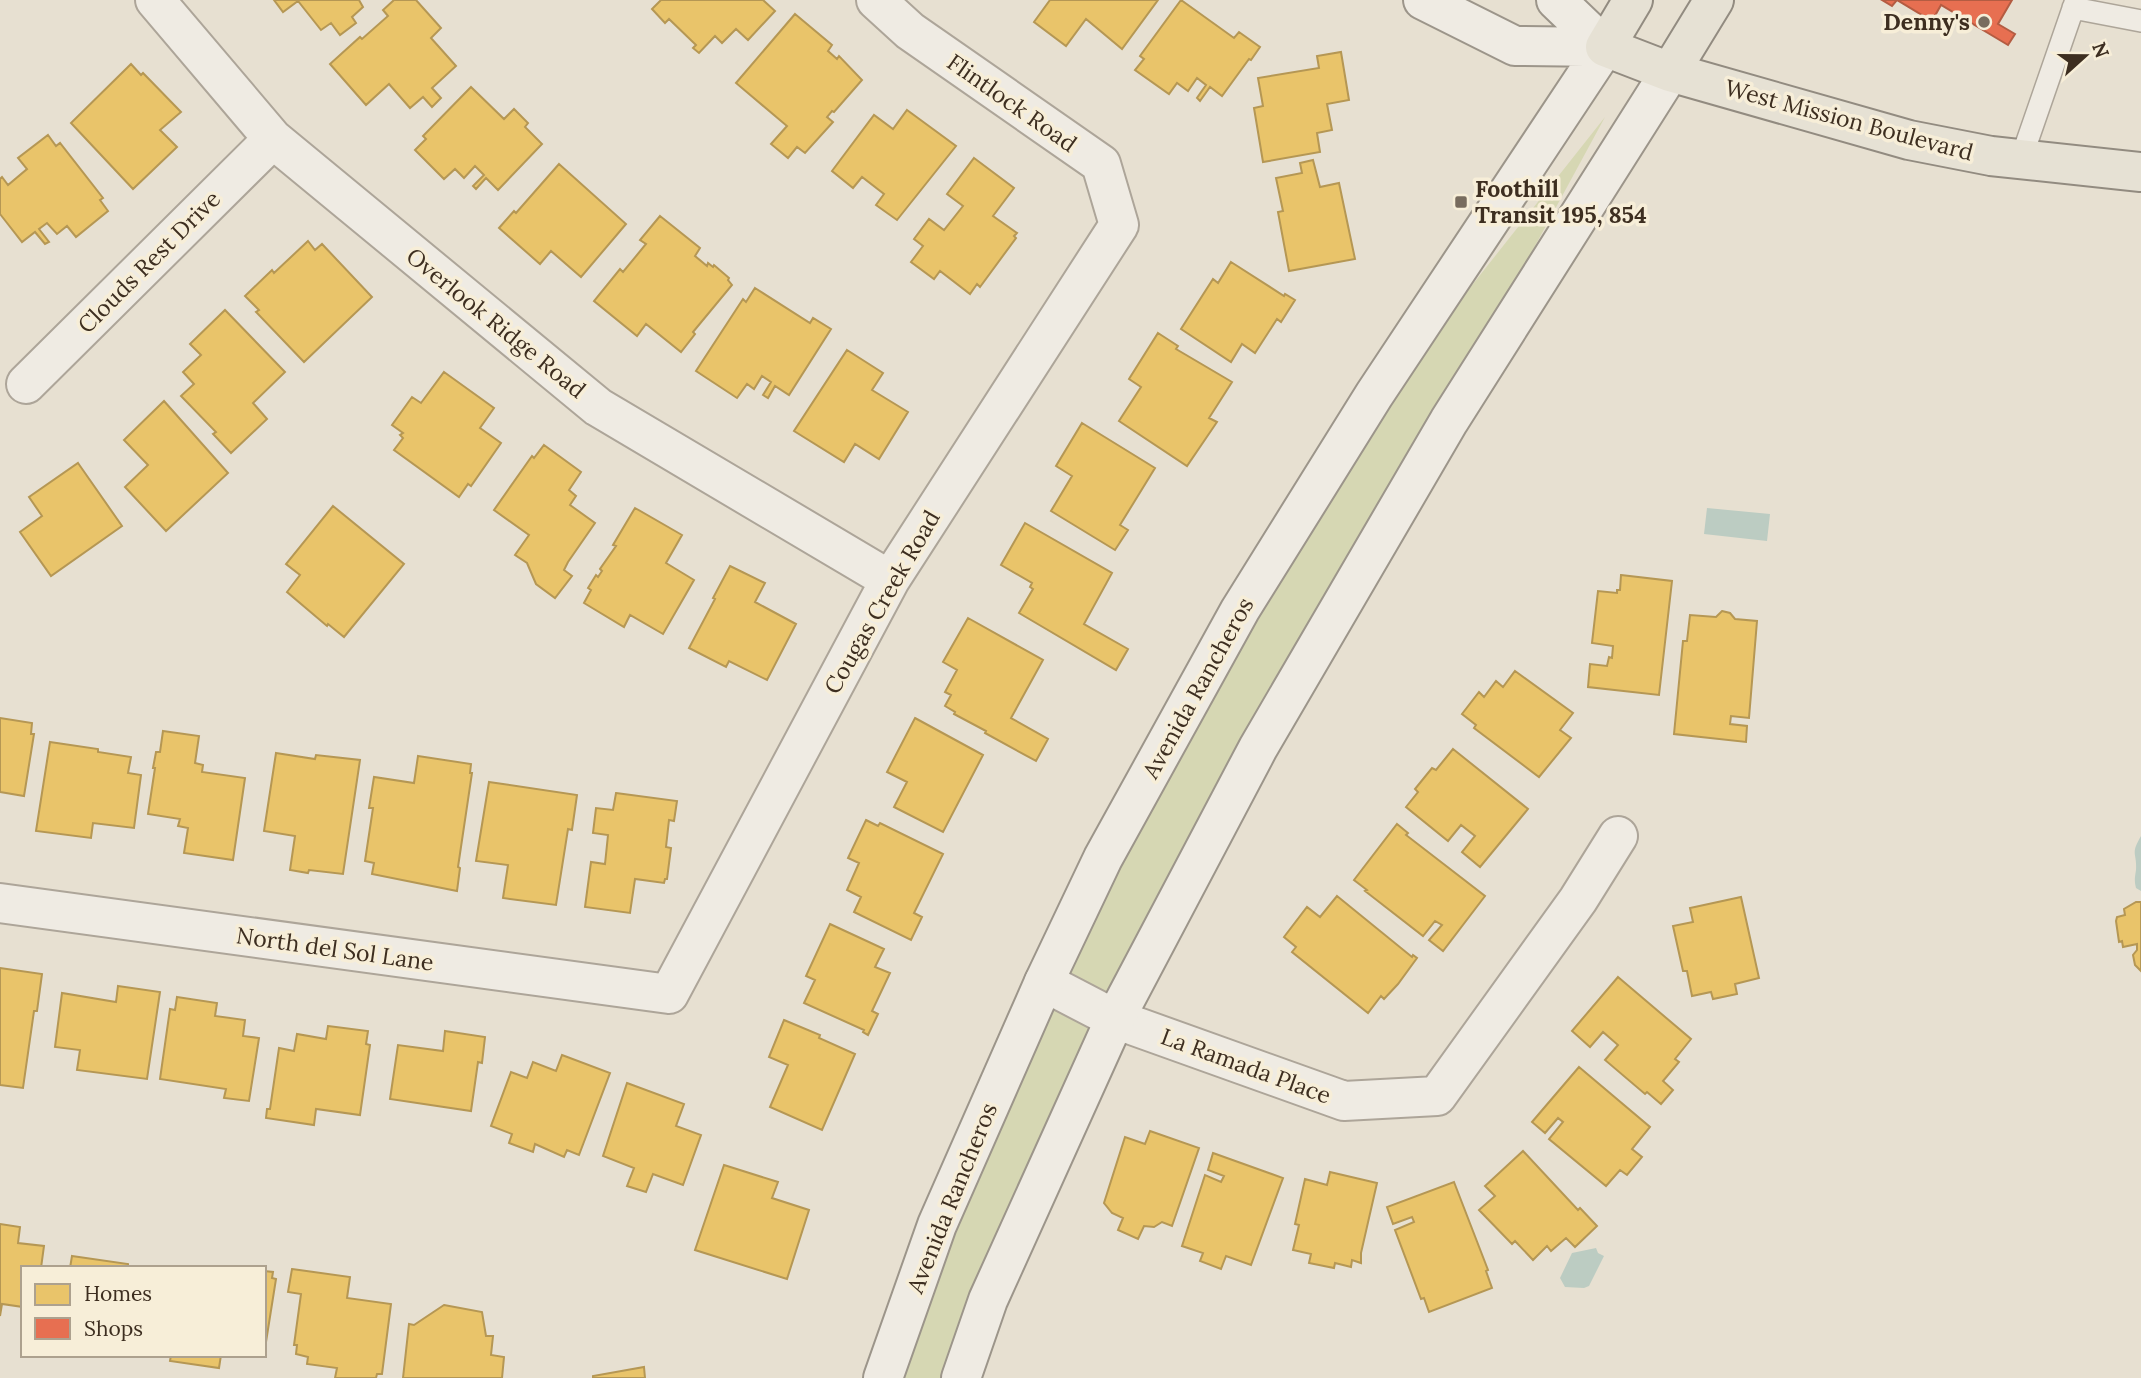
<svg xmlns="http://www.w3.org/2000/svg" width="2141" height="1378" font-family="Lora,serif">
  <rect width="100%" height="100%" fill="#e7e0d1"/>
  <path fill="#d6d7b3" d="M 1605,117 L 1452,399 L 1112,1007 L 1058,973 L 1371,413 Z
    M 1045,996 L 1106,1025 L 958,1378 L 890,1378 Z"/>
  <path fill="#bcccc2" d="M 1707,508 L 1770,514 L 1767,541 L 1704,534 Z
    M 2141,836 L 2141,891 L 2136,888 C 2134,880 2135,877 2136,870 C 2137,852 2130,855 2141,836 Z
    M 1596,1248 L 1598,1253 L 1604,1256 L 1589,1286 L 1584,1288 L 1565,1287 L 1560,1278 L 1572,1253 Z"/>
  <path fill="#e9c46a" stroke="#b59754" stroke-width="2" d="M 274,0 L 359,0 L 363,7 L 352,17 L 356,23 L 340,35 L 331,23 L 321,30 L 298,1 L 283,12 Z
    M 394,0 L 416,0 L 441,28 L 431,38 L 456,66 L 432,88 L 441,98 L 432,107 L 423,97 L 410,108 L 389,84 L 366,105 L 330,64 L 360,37 L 362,39 L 388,16 L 383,10 Z
    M 661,0 L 763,0 L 775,11 L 748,40 L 736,29 L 722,43 L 715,36 L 699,53 L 693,48 L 696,45 L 669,19 L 665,23 L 652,9 Z
    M 1050,0 L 1158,0 L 1122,49 L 1086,19 L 1066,46 L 1034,22 Z
    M 1181,0 L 1234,38 L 1239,32 L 1260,47 L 1251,60 L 1249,59 L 1222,96 L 1210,87 L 1200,101 L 1197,98 L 1206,85 L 1197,78 L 1188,91 L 1177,83 L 1169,94 L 1135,70 L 1144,59 L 1140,56 Z
    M 795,14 L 832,45 L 828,51 L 837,59 L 839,56 L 862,80 L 834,112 L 832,111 L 827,117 L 833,122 L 805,153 L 797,147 L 788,158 L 771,144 L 787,126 L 736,83 Z
    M 1341,52 L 1349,100 L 1327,104 L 1332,130 L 1317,133 L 1320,152 L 1263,162 L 1254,108 L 1263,106 L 1258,78 L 1319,68 L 1317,56 Z
    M 131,64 L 141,75 L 143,73 L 181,112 L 160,130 L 177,147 L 133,189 L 71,123 Z
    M 471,87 L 504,119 L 514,109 L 528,123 L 525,127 L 542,144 L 498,190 L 486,178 L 476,189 L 473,186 L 484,175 L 475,166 L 464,178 L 455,169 L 444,179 L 415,150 L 426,139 L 423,136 Z
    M 907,110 L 956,146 L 897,220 L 876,205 L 884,194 L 862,177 L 853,188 L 832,171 L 874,115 L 893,129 Z
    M 48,135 L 56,146 L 60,143 L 103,198 L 100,200 L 108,211 L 76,237 L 67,226 L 57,234 L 47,223 L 39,229 L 49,242 L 45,244 L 35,232 L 22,242 L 0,214 L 0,179 L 2,177 L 8,185 L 27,169 L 18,158 Z
    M 974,158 L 1014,188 L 993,216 L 1017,233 L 1014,236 L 1016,238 L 980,287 L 977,284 L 970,294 L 940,271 L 934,279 L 911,262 L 923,246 L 914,239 L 929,219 L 944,230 L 963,206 L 947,194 Z
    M 1313,160 L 1320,187 L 1339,183 L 1355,259 L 1289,271 L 1278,212 L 1283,211 L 1276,178 L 1302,173 L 1300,163 Z
    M 559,164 L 626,224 L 581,277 L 551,251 L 540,264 L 499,228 L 514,211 L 516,213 Z
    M 660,216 L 700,248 L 695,256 L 707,266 L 708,263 L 713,267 L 714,265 L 729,278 L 728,280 L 732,285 L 693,332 L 695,334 L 681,352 L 646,324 L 637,336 L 594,301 L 620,269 L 623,272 L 646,244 L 640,240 Z
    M 308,241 L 315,250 L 322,244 L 372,297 L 304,362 L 256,312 L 259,310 L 245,296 L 272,270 L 274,273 Z
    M 1231,262 L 1284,296 L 1285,294 L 1295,300 L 1281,322 L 1277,319 L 1255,353 L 1242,344 L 1231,362 L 1181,329 L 1213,279 L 1218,283 Z
    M 755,288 L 810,323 L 813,318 L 831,329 L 789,395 L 775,386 L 768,398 L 763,395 L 771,382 L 762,376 L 754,389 L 747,384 L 737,398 L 696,371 L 743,299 L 746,302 Z
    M 225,310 L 285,372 L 253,403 L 267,419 L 231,453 L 213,434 L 216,432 L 181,396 L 194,384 L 183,372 L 201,355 L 190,344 Z
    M 1158,333 L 1178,346 L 1176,349 L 1232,382 L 1209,418 L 1217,422 L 1187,466 L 1119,421 L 1141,387 L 1129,379 Z
    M 847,350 L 883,373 L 872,390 L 908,412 L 879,459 L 855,444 L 844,462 L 794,431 Z
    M 444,372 L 494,408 L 480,428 L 501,443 L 471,486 L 468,484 L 459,497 L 394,450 L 403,438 L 400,435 L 403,433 L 392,425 L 412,397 L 421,403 Z
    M 164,401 L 228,473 L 166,531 L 125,487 L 148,465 L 124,440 Z
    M 1082,423 L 1155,468 L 1120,525 L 1128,530 L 1115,550 L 1051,511 L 1072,476 L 1056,466 Z
    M 544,445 L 581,472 L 569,490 L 576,496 L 570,505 L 595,523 L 568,562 L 564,570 L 572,576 L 555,598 L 536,584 L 527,563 L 515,555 L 529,535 L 494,510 L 532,456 L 534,458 Z
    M 78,463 L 122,526 L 51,576 L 20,532 L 42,516 L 29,497 Z
    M 333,506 L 404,564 L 344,637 L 328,624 L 327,626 L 287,592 L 300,575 L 286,564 Z
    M 635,508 L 682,535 L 666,563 L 694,580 L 663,634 L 630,615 L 624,627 L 584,603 L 591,590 L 588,588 L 596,575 L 598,577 L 602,571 L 600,569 L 616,546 L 613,545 Z
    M 1025,523 L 1112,573 L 1084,624 L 1128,649 L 1116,670 L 1019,613 L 1033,589 L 1030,587 L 1032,583 L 1001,565 Z
    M 730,566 L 765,583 L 755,602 L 796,624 L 767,680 L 729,661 L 726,667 L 689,648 L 715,599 L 713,598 Z
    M 1621,575 L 1672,581 L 1659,695 L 1588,687 L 1590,664 L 1607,666 L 1609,657 L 1612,658 L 1613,646 L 1592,643 L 1598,591 L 1617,593 L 1617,590 L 1620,590 Z
    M 1722,611 L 1730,613 L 1735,619 L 1757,621 L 1749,718 L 1731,716 L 1730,724 L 1747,726 L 1746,742 L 1674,734 L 1683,641 L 1687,641 L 1690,615 L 1716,617 Z
    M 968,618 L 1043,660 L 1011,718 L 1048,739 L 1036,761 L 985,733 L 986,731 L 954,714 L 955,712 L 945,706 L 951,695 L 945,692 L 957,670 L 943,662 Z
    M 1515,671 L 1573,713 L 1560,730 L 1571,738 L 1539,777 L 1474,728 L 1476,725 L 1462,714 L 1479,692 L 1484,697 L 1496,681 L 1503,687 Z
    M 0,718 L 32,723 L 31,734 L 34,734 L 24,796 L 0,792 Z
    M 915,718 L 983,755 L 943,832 L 894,807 L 907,782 L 887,772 Z
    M 163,731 L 199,736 L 195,763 L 203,765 L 202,772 L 245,778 L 233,860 L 184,853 L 188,828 L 178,826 L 180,819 L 148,814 L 155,768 L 153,768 L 156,752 L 160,752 Z
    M 50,742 L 98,749 L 98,752 L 131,757 L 128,773 L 141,775 L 134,828 L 93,823 L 91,838 L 36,831 Z
    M 1453,749 L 1528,809 L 1480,867 L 1462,852 L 1475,836 L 1461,825 L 1448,841 L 1406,807 L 1418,792 L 1415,789 L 1432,768 L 1436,770 Z
    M 276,753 L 315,759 L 316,755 L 360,760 L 343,874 L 309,870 L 308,873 L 290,870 L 295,836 L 264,831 Z
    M 418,756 L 471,764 L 470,773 L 472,773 L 458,867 L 460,868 L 457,891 L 372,874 L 374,863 L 365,861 L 373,808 L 369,808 L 374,777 L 414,783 Z
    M 489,782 L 577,795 L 572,830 L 568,829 L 556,905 L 503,898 L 508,865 L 476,861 Z
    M 616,793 L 677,801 L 674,821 L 669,820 L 666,847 L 671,848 L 667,879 L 665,879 L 664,883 L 635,879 L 630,913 L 585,907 L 591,862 L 605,864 L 608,835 L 593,833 L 596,808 L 613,810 Z
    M 866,820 L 878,826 L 880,823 L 943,854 L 914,913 L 922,917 L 911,940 L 854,912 L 861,897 L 847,890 L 859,863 L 848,858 Z
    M 1397,824 L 1408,833 L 1406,835 L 1485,896 L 1443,951 L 1429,940 L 1442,925 L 1435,921 L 1423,936 L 1365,891 L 1367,890 L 1354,880 Z
    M 1337,896 L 1412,957 L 1413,955 L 1417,958 L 1398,984 L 1384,999 L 1381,996 L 1368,1013 L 1292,952 L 1296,947 L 1284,937 L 1307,907 L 1320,917 Z
    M 1741,897 L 1759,978 L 1735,984 L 1737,994 L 1713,999 L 1711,992 L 1692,996 L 1687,971 L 1683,971 L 1673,926 L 1693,922 L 1690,908 Z
    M 2136,902 L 2141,902 L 2141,971 L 2135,965 L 2133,955 L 2137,950 L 2137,944 L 2123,947 L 2122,941 L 2119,942 L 2116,921 L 2117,917 L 2125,915 L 2124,909 Z
    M 830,924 L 884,949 L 875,967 L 890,973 L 872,1011 L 878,1014 L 868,1035 L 863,1032 L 864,1030 L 804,1003 L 815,980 L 806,976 Z
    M 0,968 L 42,974 L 37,1011 L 34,1011 L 23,1088 L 0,1085 Z
    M 1618,977 L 1691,1039 L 1675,1059 L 1679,1062 L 1663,1081 L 1673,1090 L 1661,1104 L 1647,1092 L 1645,1094 L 1605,1060 L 1618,1045 L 1603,1032 L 1590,1047 L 1572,1031 Z
    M 118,986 L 160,992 L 147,1079 L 77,1070 L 80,1050 L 55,1047 L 62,993 L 116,1002 Z
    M 177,997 L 217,1003 L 215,1016 L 245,1020 L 243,1036 L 259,1038 L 249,1101 L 224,1098 L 226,1089 L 160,1079 L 170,1009 L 175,1010 Z
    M 784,1020 L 820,1035 L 819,1038 L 855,1054 L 822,1130 L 770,1107 L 788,1065 L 769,1057 Z
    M 328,1026 L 368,1031 L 366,1044 L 370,1045 L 360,1115 L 316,1109 L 314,1125 L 266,1118 L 267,1109 L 270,1109 L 279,1048 L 294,1051 L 297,1034 L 326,1039 Z
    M 445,1031 L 485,1037 L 482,1063 L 478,1062 L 471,1111 L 390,1099 L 398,1045 L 443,1051 Z
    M 562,1055 L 610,1073 L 579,1155 L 567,1150 L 564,1157 L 535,1144 L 533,1152 L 509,1143 L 512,1134 L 491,1126 L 511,1072 L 527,1078 L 533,1062 L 556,1071 Z
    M 1579,1067 L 1650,1127 L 1632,1149 L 1642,1157 L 1627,1175 L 1620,1170 L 1606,1186 L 1549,1139 L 1563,1122 L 1558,1118 L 1545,1133 L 1532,1122 Z
    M 627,1083 L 684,1104 L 676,1126 L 701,1135 L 683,1185 L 653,1174 L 646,1192 L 627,1186 L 634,1168 L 603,1156 Z
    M 1150,1131 L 1199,1148 L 1172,1226 L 1162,1222 L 1154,1227 L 1144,1226 L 1138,1239 L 1118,1230 L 1123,1218 L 1112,1213 L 1104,1203 L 1125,1137 L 1145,1144 Z
    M 1523,1151 L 1578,1210 L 1580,1208 L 1597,1226 L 1575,1247 L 1566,1238 L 1551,1251 L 1547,1246 L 1533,1260 L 1515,1241 L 1512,1244 L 1479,1210 L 1495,1196 L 1485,1186 Z
    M 1213,1153 L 1283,1178 L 1251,1265 L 1226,1256 L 1221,1269 L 1200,1261 L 1203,1253 L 1182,1246 L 1205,1175 L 1221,1182 L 1224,1176 L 1208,1170 Z
    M 724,1165 L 778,1182 L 772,1198 L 809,1210 L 787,1279 L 695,1250 Z
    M 1330,1172 L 1377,1183 L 1361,1253 L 1361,1263 L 1352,1260 L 1351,1267 L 1335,1263 L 1334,1268 L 1309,1263 L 1311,1254 L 1293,1250 L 1299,1225 L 1295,1224 L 1305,1179 L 1327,1185 Z
    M 1454,1182 L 1488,1270 L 1486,1271 L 1492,1288 L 1429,1312 L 1424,1298 L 1421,1299 L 1395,1230 L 1414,1222 L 1412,1217 L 1393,1224 L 1387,1207 Z
    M 0,1224 L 20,1227 L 18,1243 L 44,1246 L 41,1268 L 23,1268 L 23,1307 L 2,1304 L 0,1316 Z
    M 72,1256 L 128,1264 L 128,1268 L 70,1268 Z
    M 292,1269 L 350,1277 L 347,1298 L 391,1304 L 382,1374 L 377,1374 L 376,1378 L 335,1378 L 337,1368 L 307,1364 L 308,1357 L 296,1354 L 297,1345 L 294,1345 L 301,1294 L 288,1292 Z
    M 264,1271 L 273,1272 L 272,1278 L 276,1279 L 266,1342 L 264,1341 Z
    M 444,1305 L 482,1312 L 486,1336 L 493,1336 L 491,1355 L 504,1357 L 502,1378 L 403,1378 L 409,1324 L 414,1325 Z
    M 171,1355 L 221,1355 L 219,1368 L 170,1361 Z
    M 644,1367 L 645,1378 L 593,1378 L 593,1376 Z"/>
  <path fill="#e76f51" stroke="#b45c42" stroke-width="2" d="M 1882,0 L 1897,0 L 1892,6 Z
    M 1897,0 L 2012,0 L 1998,24 L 2015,34 L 2008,45 L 1941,5 L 1932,21 Z"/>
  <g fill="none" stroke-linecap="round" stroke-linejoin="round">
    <defs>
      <path id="service" d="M 2073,8 L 2141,21
        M 2021,159 L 2076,0"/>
      <path id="minor" d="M 155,0 L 273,139 L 598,407 L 890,580
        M 26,384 L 273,139
        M 0,903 L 669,994 L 890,580 L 1119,225 L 1101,164 L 910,31 L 876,0
        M 1044,982 L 1115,1019 L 1344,1101 L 1437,1096 L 1578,900 L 1618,836"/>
      <path id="secondary" d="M 1423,0 L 1515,46 L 1605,47
        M 1556,0 L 1605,47
        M 883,1378 L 937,1225 L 1044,982 L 1103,858 L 1240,610 L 1374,395 L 1605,47
        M 961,1378 L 988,1300 L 1115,1019 L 1258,748 L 1449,421 L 1670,72"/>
      <path id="primary" d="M 1633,0 L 1605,47 L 1670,72 L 1909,140 L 1991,156 L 2141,172
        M 1670,72 L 1714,0"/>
    </defs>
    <use href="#service" stroke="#ada599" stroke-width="24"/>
    <use href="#minor" stroke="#ada599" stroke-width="42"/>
    <use href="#secondary" stroke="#9c958a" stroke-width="42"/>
    <use href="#primary" stroke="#928b80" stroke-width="42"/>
    <use href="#service" stroke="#efebe3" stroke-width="21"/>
    <use href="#minor" stroke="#efebe3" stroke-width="38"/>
    <use href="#secondary" stroke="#efebe3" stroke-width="38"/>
    <use href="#primary" stroke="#e6e1d4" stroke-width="38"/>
  </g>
  <g fill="#786c5e" stroke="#f7eed8" stroke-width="2.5">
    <circle cx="1984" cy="22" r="7"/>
    <rect x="1454" y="195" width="14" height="14" rx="3.5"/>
  </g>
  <g text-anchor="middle" stroke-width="7" stroke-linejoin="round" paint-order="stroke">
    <g font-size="23" font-weight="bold" fill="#3d2e20" stroke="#f7eed8" text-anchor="end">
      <text x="1970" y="30">Denny's</text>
      <text x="1475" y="197" text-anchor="start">Foothill<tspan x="1475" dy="26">Transit 195, 854</tspan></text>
    </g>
    <g font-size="23" fill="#3d2e20" stroke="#f7eed8">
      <text transform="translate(1012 103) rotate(35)" y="8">Flintlock Road</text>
      <text transform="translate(1849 120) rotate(15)" y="8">West Mission Boulevard</text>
      <text transform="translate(149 262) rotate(-45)" y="8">Clouds Rest Drive</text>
      <text transform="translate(496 323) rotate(39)" y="8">Overlook Ridge Road</text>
      <text transform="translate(882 602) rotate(-60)" y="8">Cougas Creek Road</text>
      <text transform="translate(1198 688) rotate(-61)" y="8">Avenida Rancheros</text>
      <text transform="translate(335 949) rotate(8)" y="8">North del Sol Lane</text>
      <text transform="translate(1246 1066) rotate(20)" y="8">La Ramada Place</text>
      <text transform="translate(952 1198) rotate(-68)" y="8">Avenida Rancheros</text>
    </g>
  </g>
  <rect x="21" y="1266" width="245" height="91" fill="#f7eed8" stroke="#ada18e" stroke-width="2"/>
  <rect x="35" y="1284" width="35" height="21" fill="#e9c46a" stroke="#ada18e" stroke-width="2"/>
  <text x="84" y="1301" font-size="21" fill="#3d2e20">Homes</text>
  <rect x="35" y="1318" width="35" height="21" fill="#e76f51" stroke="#ada18e" stroke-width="2"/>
  <text x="84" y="1336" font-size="21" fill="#3d2e20">Shops</text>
  <g transform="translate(2085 56) rotate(69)" stroke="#f7eed8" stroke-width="5" paint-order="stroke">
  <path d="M0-5L12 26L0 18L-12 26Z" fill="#3d2e20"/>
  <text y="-10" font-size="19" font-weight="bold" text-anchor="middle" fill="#3d2e20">N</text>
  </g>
</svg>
